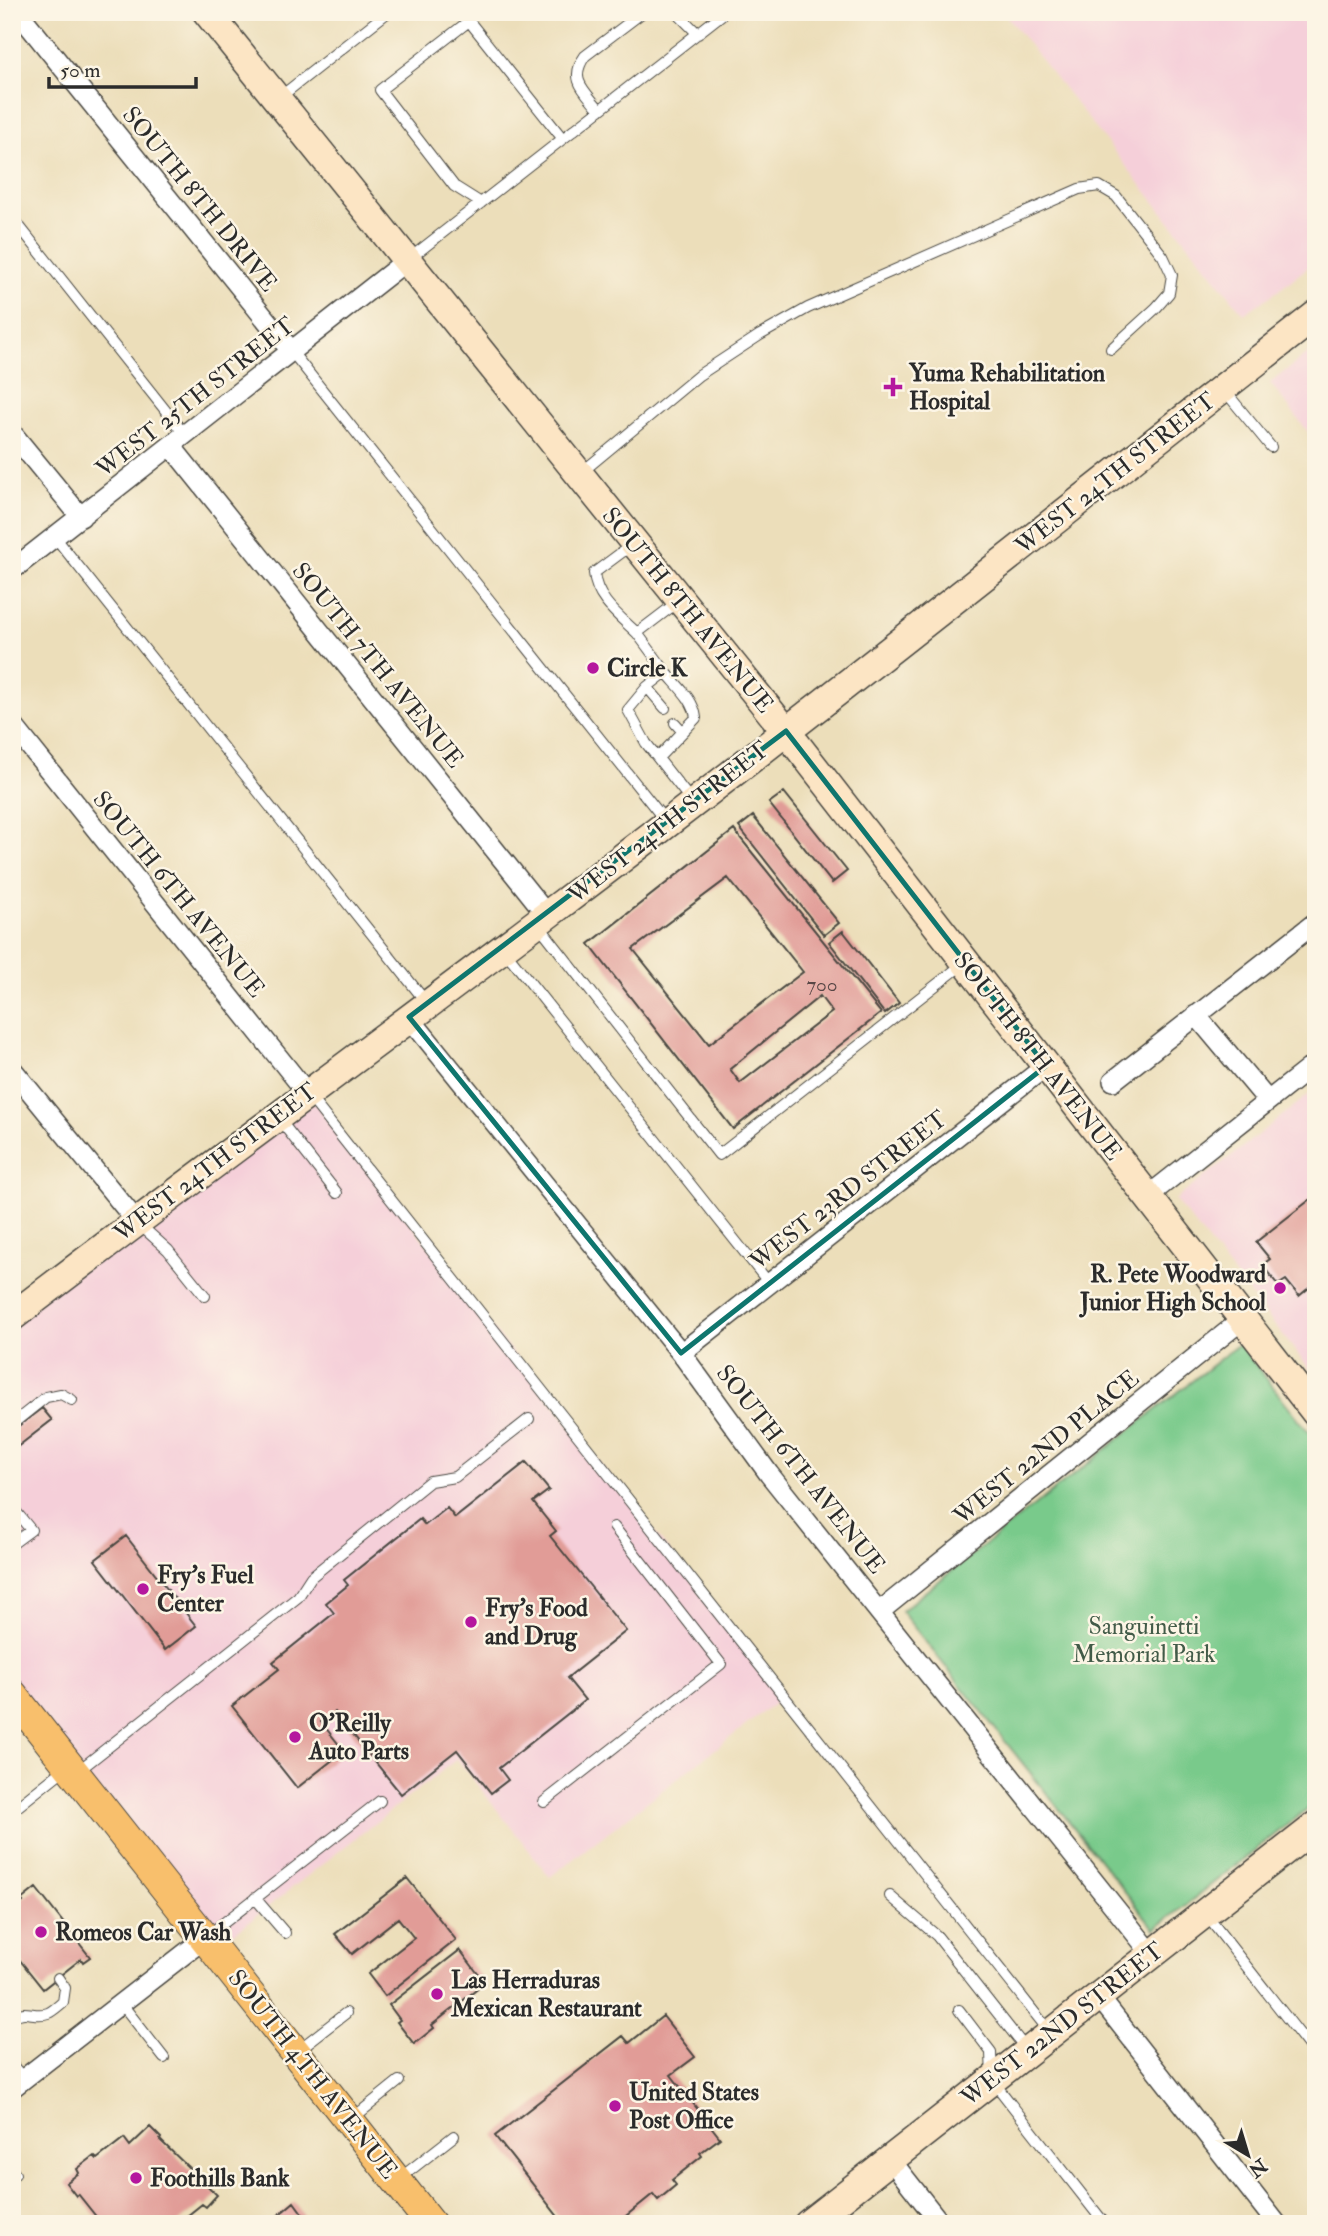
<svg xmlns="http://www.w3.org/2000/svg" width="1328" height="2236" font-family="'IM FELL Double Pica',serif">
  <rect width="100%" height="100%" fill="#fcf5e5"/>
  <filter id="ink" filterUnits="userSpaceOnUse"><feTurbulence type="fractalNoise" baseFrequency=".0143" numOctaves="2"/><feDisplacementMap in="SourceGraphic" scale="14" xChannelSelector="R" yChannelSelector="G"/><feConvolveMatrix kernelMatrix="1 2 1 2 8 2 1 2 1" color-interpolation-filters="sRGB"/></filter>
  <filter id="wash" filterUnits="userSpaceOnUse"><feTurbulence type="fractalNoise" baseFrequency=".00686" numOctaves="4" result="noise"/><feDisplacementMap in="SourceGraphic" scale="28" xChannelSelector="R" yChannelSelector="G"/><feGaussianBlur stdDeviation="1.57" result="paint"/><feColorMatrix in="noise" values="0 0 0 0 0 0 0 0 0 0 0 0 0 0 0 0 0 1.4 0 .05"/><feComposite in="paint" operator="in"/></filter>
  <g filter="url(#wash)">
    <rect width="100%" height="100%" fill="#ecdeba"/>
    <path fill="#f5cfd9" d="M 1003,12 L 1316,12 L 1316,261 L 1279,290 L 1244,314 Z
      M 1316,347 L 1316,442 L 1270,383 Z
      M 1316,1089 L 1316,1377 L 1175,1200 Z
      M 307,1093 L 784,1696 L 550,1877 L 457,1759 L 214,1949 L 12,1693 L 12,1319 Z"/>
    <path fill="#79ca8b" stroke="#527a5b" stroke-width="2" d="M 1239,1344 L 1316,1441 L 1316,1802 L 1155,1929 L 901,1611 Z"/>
    <g id="blocks">
      <path fill="#e19c97" fill-rule="evenodd" d="M 784,792 L 847,871 L 832,883 L 769,803 Z
        M 753,816 L 839,923 L 824,935 L 739,827 Z
        M 734,830 L 881,1013 L 733,1129 L 589,944 ZM 728,878 L 803,972 L 709,1044 L 633,949 ZM 820,996 L 832,1012 L 740,1083 L 730,1069 Z
        M 843,931 L 899,1003 L 885,1014 L 829,942 Z
        M 1316,1195 L 1316,1282 L 1299,1296 L 1286,1280 L 1278,1285 L 1262,1265 L 1270,1259 L 1256,1242 Z
        M 42,1408 L 52,1420 L 12,1451 L 12,1431 Z
        M 526,1462 L 549,1490 L 533,1502 L 556,1531 L 550,1536 L 626,1631 L 567,1678 L 585,1700 L 499,1768 L 508,1780 L 491,1793 L 457,1750 L 401,1794 L 335,1712 L 321,1722 L 344,1751 L 297,1788 L 232,1706 L 279,1669 L 273,1662 L 334,1613 L 326,1603 L 348,1585 L 344,1580 L 420,1519 L 425,1525 L 447,1508 L 455,1518 Z
        M 126,1536 L 196,1626 L 165,1650 L 95,1560 Z
        M 407,1878 L 456,1940 L 385,1996 L 368,1974 L 414,1938 L 398,1918 L 352,1954 L 335,1934 Z
        M 36,1888 L 90,1957 L 83,1962 L 81,1959 L 43,1989 L 15,1954 L 12,1956 L 12,1911 L 23,1902 L 21,1900 Z
        M 460,1950 L 485,1983 L 432,2025 L 434,2028 L 414,2044 L 397,2022 L 400,2020 L 389,2005 Z
        M 663,2016 L 695,2057 L 671,2075 L 720,2138 L 700,2153 L 702,2156 L 672,2180 L 676,2185 L 658,2200 L 653,2194 L 616,2224 L 553,2224 L 559,2218 L 495,2136 L 623,2036 L 629,2043 Z
        M 150,2127 L 161,2138 L 160,2140 L 217,2195 L 206,2207 L 202,2204 L 177,2224 L 92,2224 L 98,2219 L 78,2194 L 76,2196 L 66,2183 L 79,2173 L 77,2169 L 94,2156 L 97,2159 L 124,2138 L 130,2146 Z
        M 294,2202 L 310,2224 L 268,2224 Z"/>
    </g>
  </g>
  <g filter="url(#ink)">
    <use href="#blocks" fill-opacity="0" stroke="#484640" stroke-width="2"/>
    <g fill="none" stroke-linecap="round" stroke-linejoin="round">
      <defs>
        <path id="lane" d="M 676,12 L 698,34
          M 280,97 L 388,12
          M 600,110 C 585,91 568,80 585,56 L 643,12
          M 481,203 L 454,186 L 380,90 L 469,21 L 563,139
          M 12,217 L 185,435
          M 409,259 L 725,12
          M 292,352 L 667,823
          M 1225,391 L 1271,447
          M 582,472 L 699,375 L 760,335 L 808,308 L 1079,189 L 1099,186 L 1116,196 L 1163,256 L 1172,275 L 1169,293 L 1156,308 L 1111,349
          M 55,537 L 426,1002
          M 633,544 L 594,573 C 596,599 618,615 637,633
          M 679,601 L 637,633 L 666,672 L 647,687 L 628,710 L 646,743 L 693,803
          M 647,687 L 665,708
          M 675,723 L 683,732
          M 658,758 L 696,718 C 694,699 677,686 666,672
          M 537,923 L 719,1155 L 963,964
          M 505,951 L 769,1283
          M 309,1096 L 1049,2031
          M 279,1119 L 337,1193
          M 139,1224 L 168,1250 L 205,1296
          M 12,1424 L 46,1397 L 61,1394 L 72,1400
          M 12,1507 L 31,1530 L 12,1544
          M 78,1771 L 298,1597 L 311,1577 L 430,1481 L 455,1477 L 529,1419
          M 544,1802 L 721,1664 L 614,1527
          M 12,1811 L 67,1767
          M 890,1896 L 937,1936 L 1026,2049
          M 255,1898 L 285,1933
          M 1207,1916 L 1316,2055
          M 207,1936 L 380,1801
          M 121,2003 L 164,2058
          M 959,2010 L 991,2052 L 992,2080 L 1105,2224
          M 12,2017 C 25,2008 35,2018 48,2013 C 53,2011 58,2006 63,2002 L 65,1988 L 58,1978
          M 297,2051 L 346,2013
          M 12,2065 L 24,2079
          M 353,2118 L 399,2081
          M 12,2170 L 15,2174
          M 399,2179 L 454,2136"/>
        <path id="street" d="M 18,12 L 292,352
          M 12,433 L 81,517
          M 171,446 L 547,915
          M 12,570 L 406,261
          M 12,724 L 307,1093
          M 1196,1015 L 1268,1101
          M 409,1017 L 681,1353 L 769,1474 L 1151,1953
          M 12,1069 L 136,1221
          M 1113,1081 L 1316,922
          M 1148,1196 L 1316,1063
          M 681,1353 L 1046,1066
          M 879,1612 L 1243,1319
          M 1099,1997 L 1277,2224
          M 12,2088 L 205,1938
          M 890,2159 L 941,2224"/>
        <path id="secondary" d="M 207,12 L 786,731 L 1316,1413
          M 12,1317 C 189,1181 369,1050 547,915 C 807,719 1060,515 1316,315
          M 808,2224 L 1316,1826"/>
        <path id="primary" d="M 12,1694 L 431,2224"/>
      </defs>
      <use href="#lane" stroke="#484640" stroke-width="12"/>
      <use href="#street" stroke="#484640" stroke-width="22"/>
      <use href="#secondary" stroke="#484640" stroke-width="31"/>
      <use href="#primary" stroke="#484640" stroke-width="32"/>
      <use href="#lane" stroke="#fff" stroke-width="10"/>
      <use href="#street" stroke="#fff" stroke-width="19"/>
      <use href="#secondary" stroke="#fce5c4" stroke-width="28"/>
      <use href="#primary" stroke="#f8bf6c" stroke-width="30"/>
    </g>
  </g>
  <path fill="none" stroke="#0f766e" stroke-width="5" stroke-linejoin="round" d="M 786,731 L 1046,1066 L 681,1353 L 409,1017 Z"/>
  <g fill="#b5179e" stroke="#fcf5e5" stroke-width="2.5">
    <path d="M889.5 376.5h7v7h7v7h-7v7h-7v-7h-7v-7h7z"/>
    <circle cx="593" cy="668" r="7"/>
    <circle cx="1280" cy="1288" r="7"/>
    <circle cx="143" cy="1589" r="7"/>
    <circle cx="471" cy="1622" r="7"/>
    <circle cx="295" cy="1737" r="7"/>
    <circle cx="41" cy="1932" r="7"/>
    <circle cx="437" cy="1994" r="7"/>
    <circle cx="615" cy="2106" r="7"/>
    <circle cx="136" cy="2178" r="7"/>
  </g>
  <g text-anchor="middle" stroke-width="5" stroke-linejoin="round" paint-order="stroke">
    <g font-size="21" fill="#584746">
      <text x="822" y="991">700</text>
    </g>
    <g font-size="24" fill="#2b2b2b" stroke="#fcf5e5">
      <text transform="translate(200 199) rotate(51)" y="8">SOUTH 8TH DRIVE</text>
      <text transform="translate(195 397) rotate(-38)" y="8">WEST 25TH STREET</text>
      <text transform="translate(1115 473) rotate(-38)" y="8">WEST 24TH STREET</text>
      <text transform="translate(688 610) rotate(51)" y="8">SOUTH 8TH AVENUE</text>
      <text transform="translate(378 665) rotate(51)" y="8">SOUTH 7TH AVENUE</text>
      <text transform="translate(668 822) rotate(-38)" y="8">WEST 24TH STREET</text>
      <text transform="translate(179 894) rotate(51)" y="8">SOUTH 6TH AVENUE</text>
      <text transform="translate(1038 1056) rotate(52)" y="8">SOUTH 8TH AVENUE</text>
      <text transform="translate(215 1162) rotate(-37)" y="8">WEST 24TH STREET</text>
      <text transform="translate(848 1190) rotate(-38)" y="8">WEST 23RD STREET</text>
      <text transform="translate(1046 1447) rotate(-39)" y="8">WEST 22ND PLACE</text>
      <text transform="translate(801 1469) rotate(52)" y="8">SOUTH 6TH AVENUE</text>
      <text transform="translate(1062 2024) rotate(-38)" y="8">WEST 22ND STREET</text>
      <text transform="translate(313 2074) rotate(52)" y="8">SOUTH 4TH AVENUE</text>
    </g>
    <g font-size="24" font-weight="bold" fill="#2b2b2b" stroke="#fcf5e5" text-anchor="start">
      <text x="909" y="381">Yuma Rehabilitation<tspan x="909" dy="28">Hospital</tspan></text>
      <text x="607" y="676">Circle K</text>
      <text x="1266" y="1282" text-anchor="end">R. Pete Woodward<tspan x="1266" dy="28">Junior High School</tspan></text>
      <text x="157" y="1583">Fry's Fuel<tspan x="157" dy="28">Center</tspan></text>
      <text x="485" y="1616">Fry's Food<tspan x="485" dy="28">and Drug</tspan></text>
      <text x="309" y="1731">O'Reilly<tspan x="309" dy="28">Auto Parts</tspan></text>
      <text x="55" y="1940">Romeos Car Wash</text>
      <text x="451" y="1988">Las Herraduras<tspan x="451" dy="28">Mexican Restaurant</tspan></text>
      <text x="629" y="2100">United States<tspan x="629" dy="28">Post Office</tspan></text>
      <text x="150" y="2186">Foothills Bank</text>
    </g>
    <g font-size="24" fill="#425b48" stroke="#fcf5e5">
      <text x="1144" y="1634">Sanguinetti<tspan x="1144" dy="28">Memorial Park</tspan></text>
    </g>
  </g>
  <rect width="1328" height="2236" fill="none" stroke="#fcf5e5" stroke-width="42"/>
  <g transform="translate(1248 2155) rotate(142)" stroke="#fcf5e5" stroke-width="5" paint-order="stroke">
  <path d="M0-5L12 26L0 18L-12 26Z" fill="#2b2b2b"/>
  <text y="-10" font-size="19" font-weight="bold" text-anchor="middle" fill="#2b2b2b">N</text>
  </g>
  <path d="M49 77v10h147v-10" fill="none" stroke="#2b2b2b" stroke-width="3.5"/>
  <text x="60" y="77" font-size="21" fill="#2b2b2b" stroke="#fcf5e5" stroke-width="5" paint-order="stroke">50 m</text>
</svg>
